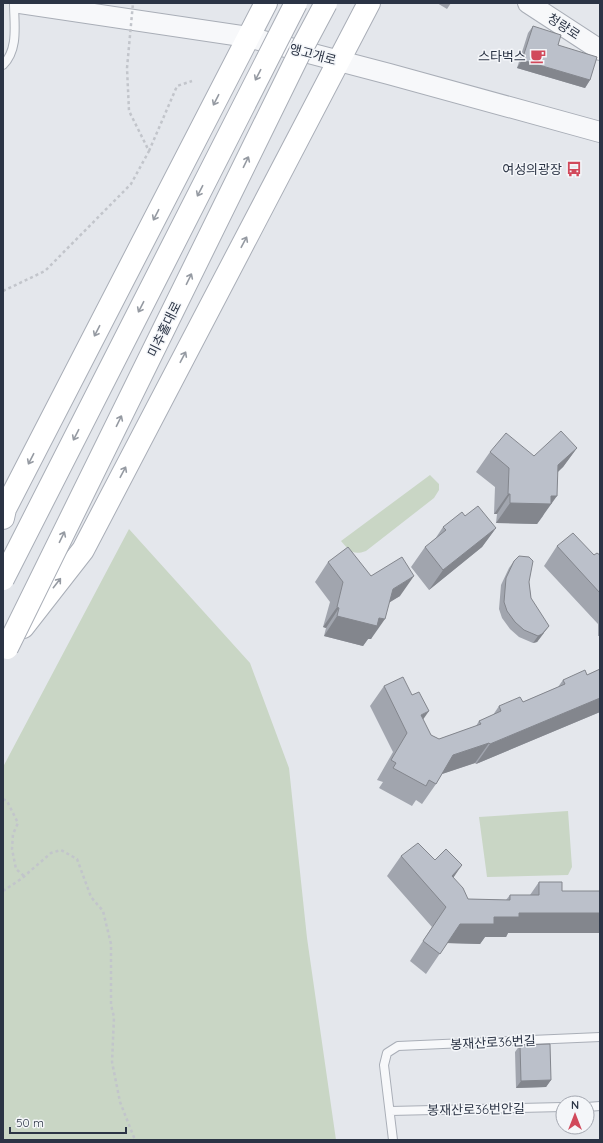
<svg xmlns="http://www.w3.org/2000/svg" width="603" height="1143" font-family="Quicksand,'Noto Sans KR',sans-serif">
  <rect width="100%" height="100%" fill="#e4e7ec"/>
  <path fill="#c9d6c5" d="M 430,475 L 439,484 L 439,490 L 434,498 L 366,551 C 352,556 349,550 341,541 Z
    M 129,529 L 250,663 L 289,768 L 307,938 L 336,1140 L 3,1140 L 3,767 Z
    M 568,811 L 572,867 L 568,875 L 487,877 L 479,817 Z"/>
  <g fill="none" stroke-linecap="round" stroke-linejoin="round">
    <defs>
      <path id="service" d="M 3,65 C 19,49 14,24 14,3
        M 587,1107 L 600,1106
        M 390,1111 L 563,1107
        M 393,1140 L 384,1065 L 387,1053 L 398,1046 L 600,1037"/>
      <path id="tertiary" d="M 20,3 L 248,37 L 389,74 L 600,132
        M 528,3 L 600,50"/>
      <path id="secondary" d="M 3,518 L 5,509 L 266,3
        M 23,627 L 83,550 L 369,3"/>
    </defs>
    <use href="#service" stroke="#a9aeb7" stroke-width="10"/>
    <use href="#tertiary" stroke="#a9aeb7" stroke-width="22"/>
    <use href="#secondary" stroke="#a9aeb7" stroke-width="24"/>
    <path stroke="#c2c5cb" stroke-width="2.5" stroke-dasharray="3 3" stroke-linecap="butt" d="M 149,151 L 177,86 L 192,81
      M 3,291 L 45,271 L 131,184 L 149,151 L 129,111 L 127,68
      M 3,799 L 7,801 L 18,823 L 13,834 L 12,849 L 16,869 L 24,876
      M 3,891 L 21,879 L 51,853 L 61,850 L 77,859 L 91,897 L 103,911 L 111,944 L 111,1005 L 114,1017 L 112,1062 L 120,1102 L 135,1140"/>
    <use href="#service" stroke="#f7f8fa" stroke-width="8"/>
    <use href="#tertiary" stroke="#f7f8fa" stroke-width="20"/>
    <use href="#secondary" stroke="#fff" stroke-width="22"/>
    <defs>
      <path id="secondary-bridge" d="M 3,579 L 296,3
        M 7,648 L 301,50 L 326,3"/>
    </defs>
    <use href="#secondary-bridge" stroke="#a9aeb7" stroke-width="24" stroke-linecap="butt"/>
    <path stroke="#c2c5cb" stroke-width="2.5" stroke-dasharray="3 3" stroke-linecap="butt" d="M 127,68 L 133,3"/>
    <use href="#secondary-bridge" stroke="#fff" stroke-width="22"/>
  </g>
  <path fill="#a1a5ae" d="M 437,3 L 451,3 L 447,9 Z
    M 533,26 L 558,45 L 590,80 L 585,88 L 517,68 L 528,33 Z
    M 577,448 L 563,467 L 558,472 L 543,516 L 537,524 L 496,523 L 497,514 L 494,514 L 495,487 L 476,472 L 490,452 L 534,456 Z
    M 465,516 L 496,528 L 482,547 L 429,590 L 411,567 L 425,547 L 435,539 L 443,527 Z
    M 557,546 L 594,555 L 600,555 L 600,636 L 598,636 L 598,624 L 544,566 Z
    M 514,561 L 529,582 L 531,598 L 544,633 L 537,642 L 533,643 L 519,637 L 510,629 L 502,618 L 499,609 L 501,585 L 509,568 Z
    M 328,562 L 400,596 L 389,602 L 371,639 L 368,639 L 363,646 L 324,636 L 326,628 L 323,627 L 330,602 L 315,582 Z
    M 600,669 L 600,712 L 476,764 L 475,763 L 442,774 L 436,784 L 422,804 L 416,800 L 412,806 L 379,788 L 383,782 L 377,780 L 393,752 L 370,706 L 384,686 L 423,720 L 431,735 L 439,739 L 476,726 L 479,721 L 493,715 L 499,706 L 523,702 L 558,687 L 563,680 L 587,675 Z
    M 401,856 L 435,860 L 462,865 L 453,877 L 468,899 L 506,900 L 510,895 L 530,895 L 539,882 L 562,882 L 508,933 L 506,937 L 485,937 L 480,944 L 447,943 L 426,974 L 410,961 L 432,927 L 387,876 Z
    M 520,1045 L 551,1080 L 546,1087 L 516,1088 L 515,1052 Z"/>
  <path fill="#83868d" d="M 522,60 L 590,80 L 585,88 L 517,68 Z
    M 577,448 L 563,467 L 544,484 L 558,465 Z
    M 508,494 L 510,494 L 497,514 L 494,514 Z
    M 551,496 L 557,496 L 537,524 L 496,523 L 510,503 Z
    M 496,528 L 482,547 L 429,590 L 443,570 Z
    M 414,576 L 400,596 L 379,609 L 393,589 Z
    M 337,607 L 339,608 L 326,628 L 323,627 Z
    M 337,616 L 379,618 L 385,619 L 371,639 L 368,639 L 363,646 L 324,636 Z
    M 549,626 L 537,642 L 533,643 L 538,636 Z
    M 600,698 L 600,712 L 476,764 L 490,744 Z
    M 429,711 L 415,731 L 421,715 Z
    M 489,743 L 475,763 L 439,775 L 453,755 Z
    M 462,865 L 449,884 L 452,876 Z
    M 519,913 L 600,913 L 600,933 L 508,933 L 506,937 L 485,937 L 480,944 L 446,943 L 460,924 L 494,917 Z
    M 551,1080 L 546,1087 L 516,1088 L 521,1081 Z"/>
  <path fill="#bbc0ca" stroke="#83868d" d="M 533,26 L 561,35 L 558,45 L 597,57 L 590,80 L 522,60 Z
    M 561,431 L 577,448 L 558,465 L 557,496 L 551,496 L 551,504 L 510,503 L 510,494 L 508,494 L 509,468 L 490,452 L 506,433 L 534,456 Z
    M 478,506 L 496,528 L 443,570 L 425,547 L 446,530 L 443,527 L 462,512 L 465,516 Z
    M 573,533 L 594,555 L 597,553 L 600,555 L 600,593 L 557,546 Z
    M 348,547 L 371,576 L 402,557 L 414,576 L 393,589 L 385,619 L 379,618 L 377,626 L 337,616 L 339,608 L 337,607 L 343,582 L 328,562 Z
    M 519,556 L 529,557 L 533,561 L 529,582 L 531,598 L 549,626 L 542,634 L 538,636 L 524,630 L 515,622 L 507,611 L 504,602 L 506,578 L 514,561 Z
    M 600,669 L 600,698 L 490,744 L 489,743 L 453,755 L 436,784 L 429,780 L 426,786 L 393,768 L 396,763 L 391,760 L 407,733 L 384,686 L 403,677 L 412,695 L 419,692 L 429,711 L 421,715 L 431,735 L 439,739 L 481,724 L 479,721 L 501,711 L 499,706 L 520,697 L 523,702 L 565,684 L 563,680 L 585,670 L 587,675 Z
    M 418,843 L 435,860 L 446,849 L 462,865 L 452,876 L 463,888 L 468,899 L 510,900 L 510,895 L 539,895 L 539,882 L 562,882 L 562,891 L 600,891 L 600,913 L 519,913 L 519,917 L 494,917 L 494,924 L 460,924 L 440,954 L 423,941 L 446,907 L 401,856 Z
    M 550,1044 L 551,1080 L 521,1081 L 520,1045 Z"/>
  <defs><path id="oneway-shaft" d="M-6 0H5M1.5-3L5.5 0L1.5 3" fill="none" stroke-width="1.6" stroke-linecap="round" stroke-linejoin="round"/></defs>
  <g stroke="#959aa2">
    <use href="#oneway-shaft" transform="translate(258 75) rotate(117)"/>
    <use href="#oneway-shaft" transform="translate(216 100) rotate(117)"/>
    <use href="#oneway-shaft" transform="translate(246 162) rotate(-64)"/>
    <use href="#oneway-shaft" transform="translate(200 191) rotate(117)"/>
    <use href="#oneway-shaft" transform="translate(156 215) rotate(117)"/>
    <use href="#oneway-shaft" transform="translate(244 242) rotate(-62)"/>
    <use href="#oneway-shaft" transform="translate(189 279) rotate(-64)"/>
    <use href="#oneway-shaft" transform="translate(141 307) rotate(117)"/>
    <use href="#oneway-shaft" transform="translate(97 331) rotate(117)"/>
    <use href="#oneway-shaft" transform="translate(183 357) rotate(-62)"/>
    <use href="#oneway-shaft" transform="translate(119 421) rotate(-64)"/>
    <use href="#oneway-shaft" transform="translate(76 435) rotate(117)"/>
    <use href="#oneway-shaft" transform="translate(31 459) rotate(117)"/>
    <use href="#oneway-shaft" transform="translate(123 472) rotate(-62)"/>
    <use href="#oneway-shaft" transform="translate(62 537) rotate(-64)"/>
    <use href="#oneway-shaft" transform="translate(57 583) rotate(-52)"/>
  </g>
  <defs>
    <symbol id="cafe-bare" viewBox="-9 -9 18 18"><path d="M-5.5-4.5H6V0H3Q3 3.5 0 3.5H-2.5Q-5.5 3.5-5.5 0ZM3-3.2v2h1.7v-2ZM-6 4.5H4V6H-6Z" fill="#d1495b" stroke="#f4f6f9" stroke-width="2.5" paint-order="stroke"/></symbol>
    <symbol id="bus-bare" viewBox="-9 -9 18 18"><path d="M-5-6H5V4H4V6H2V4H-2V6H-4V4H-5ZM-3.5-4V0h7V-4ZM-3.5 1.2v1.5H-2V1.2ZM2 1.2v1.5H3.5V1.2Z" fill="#d1495b" stroke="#f4f6f9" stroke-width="2.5" paint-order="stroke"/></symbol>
  </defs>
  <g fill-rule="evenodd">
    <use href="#cafe-bare" x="527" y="45" width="22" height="22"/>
    <use href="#bus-bare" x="563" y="158" width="22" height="22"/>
  </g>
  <g text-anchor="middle" stroke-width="3" stroke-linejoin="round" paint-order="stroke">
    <g font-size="13" fill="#2b3445" stroke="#f4f6f9">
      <text transform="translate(564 26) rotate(33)" y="5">청량로</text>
      <text transform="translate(313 54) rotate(15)" y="5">앵고개로</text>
      <text transform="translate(164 329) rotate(-64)" y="5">미추홀대로</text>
      <text transform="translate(493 1042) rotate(-3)" y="5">봉재산로36번길</text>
      <text transform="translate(476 1109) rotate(-1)" y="5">봉재산로36번안길</text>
    </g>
    <g font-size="13" fill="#2b3445" stroke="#f4f6f9" text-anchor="end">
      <text x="526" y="61">스타벅스</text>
      <text x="562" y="174">여성의광장</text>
    </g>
  </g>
  <rect width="603" height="1143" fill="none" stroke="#2b3445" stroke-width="8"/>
  <g transform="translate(575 1115)"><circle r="19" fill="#f4f6f9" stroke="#a4a8b1"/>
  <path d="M0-3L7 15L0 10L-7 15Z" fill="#d1495b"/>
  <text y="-6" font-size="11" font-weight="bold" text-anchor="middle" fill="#2b3445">N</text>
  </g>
  <path d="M10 1127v6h116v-6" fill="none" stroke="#2b3445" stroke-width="2"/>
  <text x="16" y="1127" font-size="12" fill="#2b3445" stroke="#f4f6f9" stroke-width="3" paint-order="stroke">50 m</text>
</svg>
